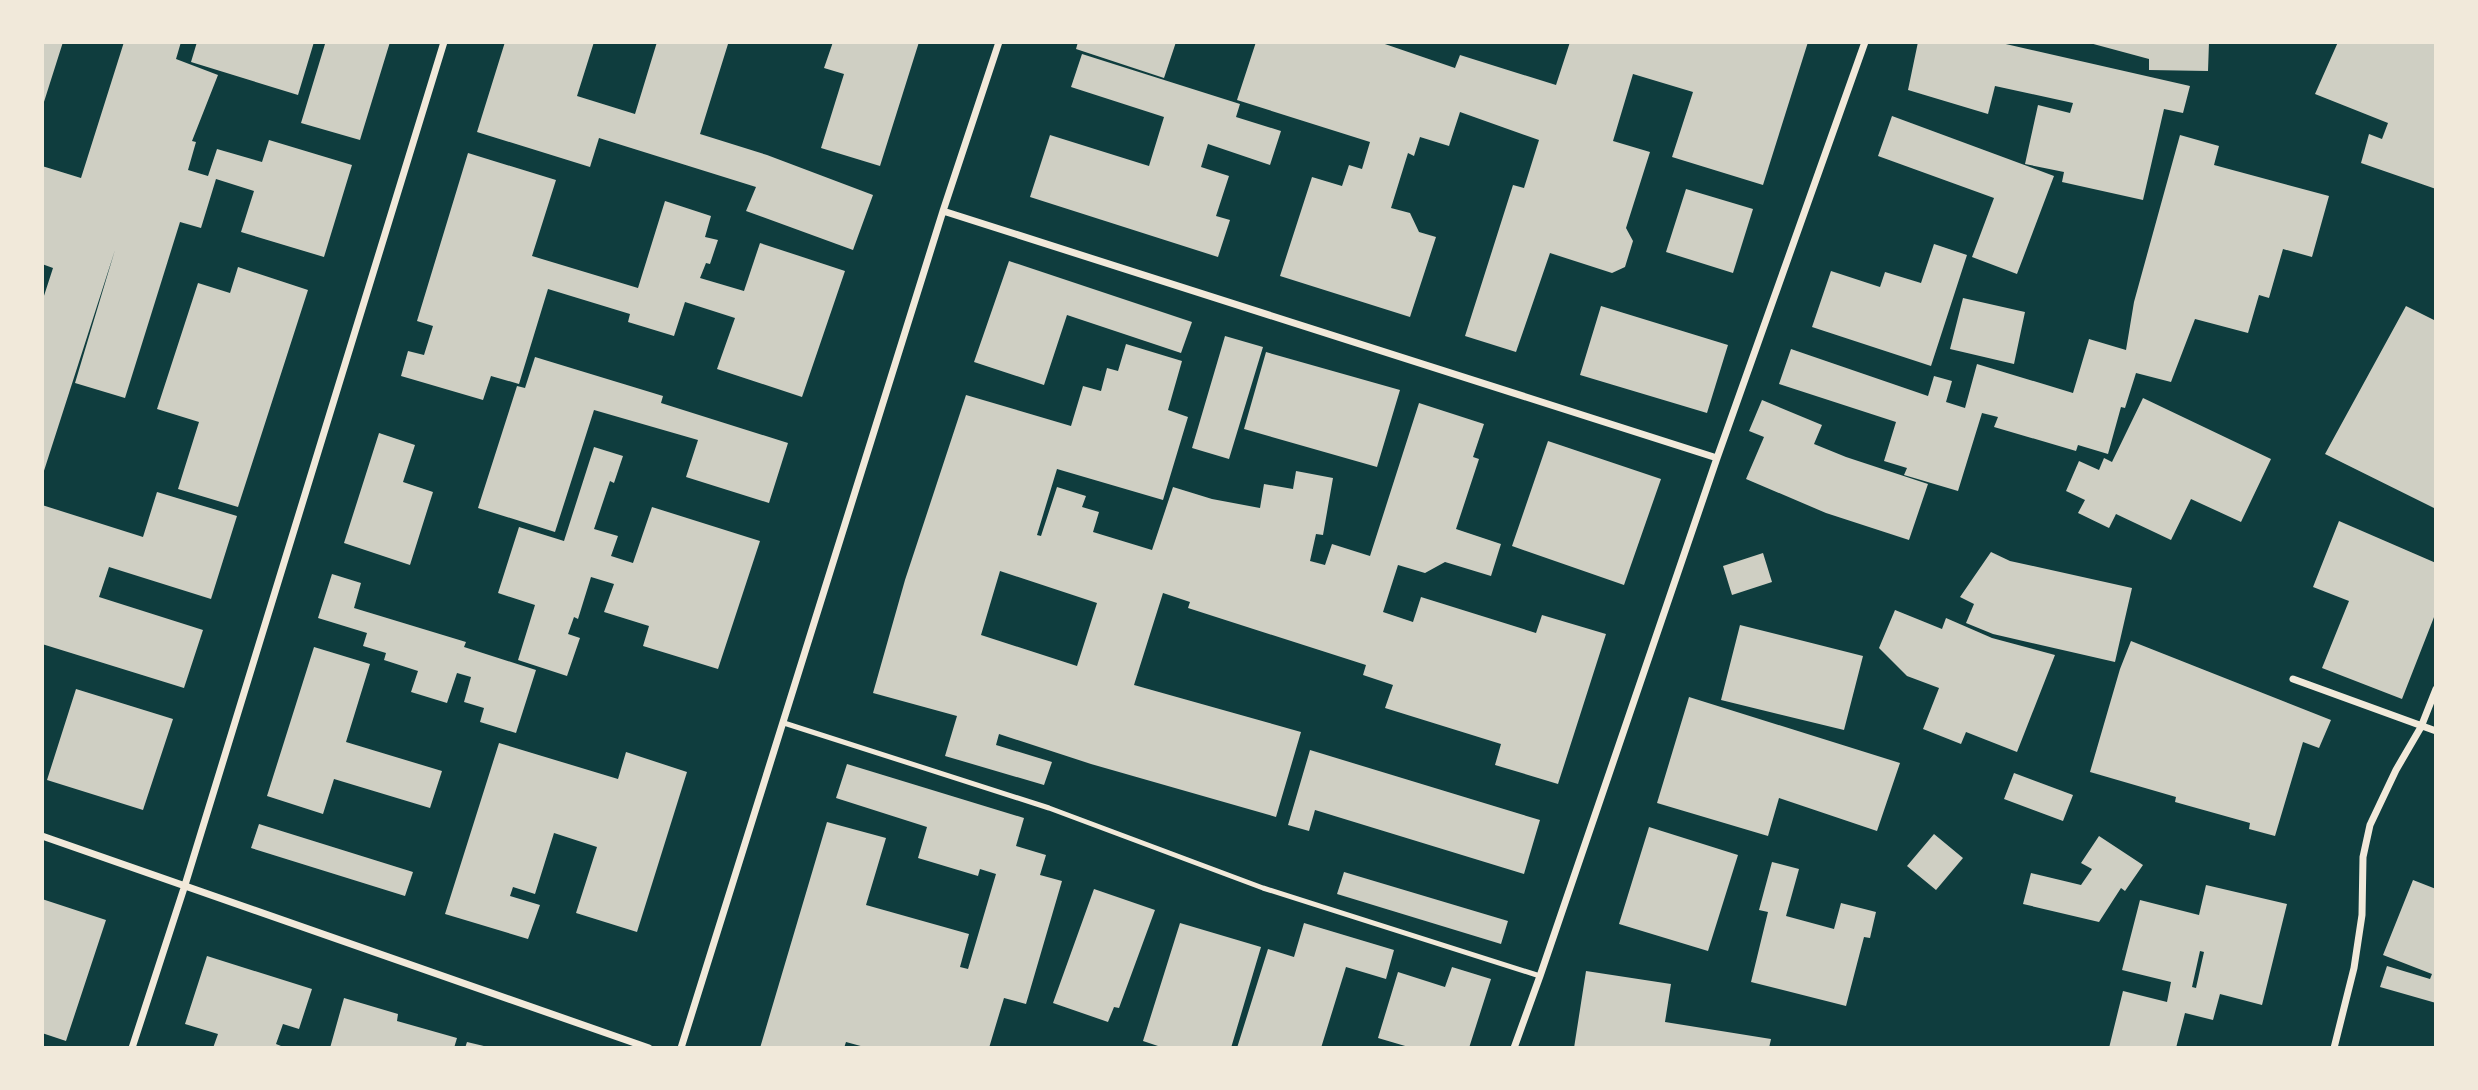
<svg xmlns="http://www.w3.org/2000/svg" width="2478" height="1090" font-family="Figtree,sans-serif">
  <rect width="100%" height="100%" fill="#0f3d3e"/>
  <path fill="#cfcfc3" fill-rule="evenodd" d="M 42,42 L 63,42 L 43,105 L 42,105 Z
    M 124,42 L 181,42 L 176,59 L 218,75 L 192,141 L 196,142 L 188,170 L 208,176 L 217,149 L 262,162 L 269,140 L 352,165 L 324,257 L 241,232 L 254,191 L 216,179 L 201,228 L 180,222 L 125,398 L 75,383 L 115,250 L 42,477 L 42,302 L 53,268 L 42,264 L 42,166 L 81,178 Z
    M 197,42 L 314,42 L 298,95 L 191,62 Z
    M 320,42 L 390,42 L 360,140 L 301,123 L 325,44 Z
    M 505,42 L 594,42 L 577,96 L 635,114 L 657,42 L 728,44 L 700,134 L 767,155 L 873,195 L 853,250 L 746,211 L 756,187 L 599,138 L 590,167 L 477,132 Z
    M 833,42 L 919,42 L 880,166 L 821,148 L 844,74 L 824,68 Z
    M 1078,42 L 1176,42 L 1164,78 L 1076,49 Z
    M 1256,42 L 1379,42 L 1455,68 L 1460,55 L 1556,85 L 1570,42 L 1808,42 L 1763,185 L 1672,157 L 1693,92 L 1633,74 L 1613,141 L 1650,152 L 1626,228 L 1633,241 L 1625,267 L 1612,273 L 1550,253 L 1516,352 L 1465,336 L 1513,185 L 1524,188 L 1539,140 L 1460,112 L 1449,146 L 1420,137 L 1414,156 L 1408,153 L 1391,208 L 1410,213 L 1419,232 L 1436,237 L 1410,317 L 1280,276 L 1312,177 L 1342,186 L 1349,165 L 1362,169 L 1370,142 L 1237,100 Z
    M 1918,42 L 1997,42 L 2190,86 L 2183,113 L 2164,109 L 2143,200 L 2062,182 L 2064,172 L 2025,164 L 2038,105 L 2070,113 L 2073,103 L 1995,86 L 1988,114 L 1908,90 Z
    M 2086,42 L 2209,42 L 2208,71 L 2149,70 L 2149,59 Z
    M 2338,42 L 2436,42 L 2436,189 L 2361,163 L 2369,134 L 2382,139 L 2388,123 L 2315,94 Z
    M 1082,54 L 1240,104 L 1236,117 L 1281,131 L 1270,165 L 1208,144 L 1201,167 L 1229,176 L 1216,216 L 1230,220 L 1218,257 L 1030,197 L 1050,135 L 1149,166 L 1164,117 L 1071,87 Z
    M 1892,116 L 2054,176 L 2017,274 L 1972,257 L 1994,198 L 1878,156 Z
    M 2180,135 L 2219,146 L 2214,165 L 2329,196 L 2312,257 L 2283,249 L 2269,298 L 2259,295 L 2248,333 L 2195,319 L 2171,382 L 2136,373 L 2125,408 L 2121,407 L 2108,454 L 2078,445 L 2076,451 L 1994,427 L 1998,417 L 1982,413 L 1958,491 L 1904,475 L 1907,468 L 1884,461 L 1896,422 L 1779,384 L 1791,349 L 1928,396 L 1934,376 L 1952,381 L 1946,402 L 1965,408 L 1977,364 L 2073,393 L 2089,339 L 2126,350 L 2134,302 Z
    M 468,153 L 556,180 L 532,256 L 638,288 L 665,201 L 711,216 L 705,237 L 718,240 L 710,264 L 706,263 L 700,278 L 744,291 L 760,243 L 845,271 L 802,397 L 717,369 L 735,318 L 685,302 L 674,336 L 628,322 L 630,314 L 548,289 L 519,384 L 491,376 L 483,400 L 401,376 L 408,351 L 424,355 L 433,326 L 417,321 Z
    M 1686,189 L 1753,209 L 1733,273 L 1666,252 Z
    M 1934,244 L 1967,255 L 1931,366 L 1812,327 L 1831,271 L 1880,287 L 1885,272 L 1921,283 Z
    M 1009,261 L 1192,322 L 1181,353 L 1067,315 L 1044,385 L 974,362 Z
    M 238,267 L 308,290 L 238,507 L 178,489 L 199,422 L 157,409 L 198,283 L 230,293 Z
    M 1963,298 L 2025,312 L 2014,364 L 1950,349 Z
    M 1601,306 L 1728,345 L 1707,413 L 1580,375 Z
    M 2406,306 L 2436,321 L 2436,509 L 2325,454 Z
    M 1225,336 L 1263,347 L 1229,459 L 1192,448 Z
    M 1126,344 L 1182,361 L 1168,410 L 1188,417 L 1163,500 L 1057,469 L 1037,535 L 1041,536 L 1057,487 L 1086,496 L 1082,507 L 1099,512 L 1093,532 L 1152,550 L 1173,487 L 1212,499 L 1260,508 L 1264,484 L 1293,489 L 1296,471 L 1333,478 L 1323,535 L 1316,534 L 1310,561 L 1325,565 L 1332,544 L 1370,556 L 1419,403 L 1484,424 L 1473,457 L 1479,459 L 1456,529 L 1501,544 L 1491,576 L 1445,562 L 1425,573 L 1398,565 L 1383,612 L 1413,622 L 1421,597 L 1536,633 L 1542,615 L 1606,634 L 1558,784 L 1495,765 L 1501,744 L 1385,708 L 1393,685 L 1363,675 L 1366,665 L 1188,608 L 1190,602 L 1163,593 L 1134,685 L 1301,732 L 1276,817 L 1091,764 L 999,734 L 996,745 L 1052,762 L 1044,785 L 945,756 L 957,716 L 873,693 L 905,580 L 966,395 L 1071,426 L 1083,386 L 1101,391 L 1107,368 L 1118,371 ZM 1000,571 L 1097,603 L 1077,666 L 981,635 Z
    M 1266,352 L 1400,390 L 1377,467 L 1244,429 Z
    M 535,357 L 663,396 L 661,403 L 788,443 L 769,503 L 686,477 L 698,440 L 594,410 L 555,532 L 478,508 L 517,386 L 525,388 Z
    M 2143,398 L 2271,459 L 2241,522 L 2191,499 L 2171,540 L 2116,514 L 2109,528 L 2078,513 L 2085,500 L 2066,491 L 2079,461 L 2099,470 L 2104,458 L 2112,462 Z
    M 1762,400 L 1822,425 L 1814,444 L 1846,457 L 1928,484 L 1909,540 L 1826,513 L 1746,479 L 1764,437 L 1749,431 Z
    M 379,433 L 415,445 L 403,482 L 433,492 L 410,565 L 344,543 Z
    M 1548,441 L 1661,479 L 1624,585 L 1512,546 Z
    M 594,447 L 623,456 L 614,483 L 610,481 L 594,529 L 618,536 L 611,556 L 633,563 L 652,507 L 760,541 L 718,669 L 643,646 L 649,626 L 604,612 L 614,584 L 591,577 L 578,619 L 574,617 L 568,634 L 580,638 L 567,676 L 518,660 L 535,605 L 498,593 L 519,527 L 564,541 Z
    M 157,492 L 237,516 L 211,599 L 109,567 L 99,597 L 203,630 L 184,688 L 42,644 L 42,505 L 143,537 Z
    M 2339,521 L 2436,563 L 2436,612 L 2402,699 L 2322,668 L 2349,601 L 2313,587 Z
    M 1991,552 L 2010,561 L 2132,588 L 2115,662 L 1993,634 L 1966,623 L 1974,604 L 1960,597 Z
    M 1763,553 L 1772,582 L 1732,595 L 1723,566 Z
    M 332,574 L 361,583 L 354,608 L 466,642 L 464,647 L 536,670 L 516,733 L 480,722 L 484,708 L 464,702 L 471,677 L 457,673 L 447,703 L 411,692 L 418,671 L 384,660 L 386,653 L 363,646 L 367,633 L 318,618 Z
    M 1895,610 L 1942,629 L 1946,618 L 1992,638 L 2055,655 L 2017,752 L 1966,732 L 1961,744 L 1923,729 L 1939,688 L 1907,676 L 1879,648 Z
    M 1740,625 L 1863,656 L 1844,730 L 1721,700 Z
    M 2131,641 L 2331,720 L 2319,748 L 2303,742 L 2275,836 L 2249,829 L 2250,823 L 2175,802 L 2176,797 L 2090,772 L 2120,669 Z
    M 314,647 L 370,664 L 346,742 L 442,771 L 430,808 L 334,779 L 323,814 L 267,796 Z
    M 76,689 L 173,719 L 143,810 L 47,780 Z
    M 1689,697 L 1900,763 L 1877,831 L 1779,798 L 1768,836 L 1657,803 Z
    M 499,743 L 618,779 L 626,752 L 687,772 L 637,932 L 576,913 L 597,847 L 554,833 L 535,894 L 513,887 L 510,896 L 540,905 L 528,939 L 445,914 Z
    M 1310,750 L 1540,820 L 1524,874 L 1315,810 L 1309,831 L 1288,825 Z
    M 847,764 L 1024,818 L 1016,846 L 1046,855 L 1040,875 L 1062,881 L 1026,1004 L 1004,998 L 989,1048 L 868,1048 L 846,1042 L 844,1048 L 760,1048 L 827,822 L 886,838 L 866,905 L 969,934 L 960,967 L 968,969 L 996,874 L 980,869 L 978,876 L 918,858 L 927,827 L 836,798 Z
    M 2014,773 L 2073,795 L 2063,821 L 2004,799 Z
    M 259,824 L 413,872 L 405,896 L 251,848 Z
    M 1649,827 L 1738,855 L 1708,951 L 1619,924 Z
    M 1934,834 L 1963,858 L 1936,890 L 1907,866 Z
    M 2099,836 L 2143,865 L 2125,891 L 2121,888 L 2099,922 L 2023,904 L 2031,873 L 2081,885 L 2092,869 L 2081,863 Z
    M 1772,862 L 1799,869 L 1786,916 L 1834,929 L 1841,903 L 1876,912 L 1870,938 L 1864,937 L 1846,1006 L 1751,982 L 1768,912 L 1759,910 Z
    M 1344,872 L 1508,921 L 1501,944 L 1337,894 Z
    M 2413,880 L 2436,889 L 2436,1003 L 2380,987 L 2387,966 L 2430,979 L 2432,974 L 2383,955 Z
    M 2206,885 L 2287,904 L 2262,1005 L 2220,994 L 2213,1020 L 2185,1013 L 2176,1048 L 2109,1048 L 2123,991 L 2167,1002 L 2171,982 L 2122,970 L 2140,900 L 2199,915 ZM 2200,951 L 2204,952 L 2196,988 L 2192,987 Z
    M 1094,889 L 1155,910 L 1119,1008 L 1114,1007 L 1108,1022 L 1053,1003 Z
    M 42,899 L 106,920 L 66,1041 L 42,1033 Z
    M 1180,923 L 1261,947 L 1231,1048 L 1164,1048 L 1143,1041 Z
    M 1304,923 L 1394,950 L 1386,979 L 1346,967 L 1321,1048 L 1237,1048 L 1268,949 L 1294,957 Z
    M 207,956 L 312,989 L 299,1029 L 283,1024 L 276,1044 L 286,1048 L 213,1048 L 218,1034 L 185,1024 Z
    M 1452,967 L 1491,979 L 1469,1048 L 1412,1048 L 1378,1038 L 1398,972 L 1445,987 Z
    M 1586,971 L 1671,984 L 1665,1022 L 1771,1039 L 1769,1048 L 1574,1048 Z
    M 344,998 L 398,1014 L 397,1021 L 457,1038 L 454,1048 L 330,1048 Z
    M 467,1042 L 488,1047 L 488,1048 L 465,1048 Z"/>
  <g fill="none" stroke-linecap="round" stroke-linejoin="round">
    <path stroke="#f1e9da" stroke-width="5" d="M 784,723 L 1049,808 L 1263,888 L 1540,976"/>
    <path stroke="#f1e9da" stroke-width="7" d="M 943,211 L 1717,458
      M 2293,679 L 2436,731
      M 42,836 L 649,1048
      M 132,1048 L 185,885 L 444,42
      M 681,1048 L 943,211 L 999,42
      M 1514,1048 L 1540,976 L 1717,458 L 1865,42
      M 2334,1048 L 2354,968 L 2362,915 L 2363,857 L 2370,825 L 2396,770 L 2421,727 L 2436,689"/>
  </g>
  <rect width="2478" height="1090" fill="none" stroke="#f1e9da" stroke-width="88"/>
</svg>
